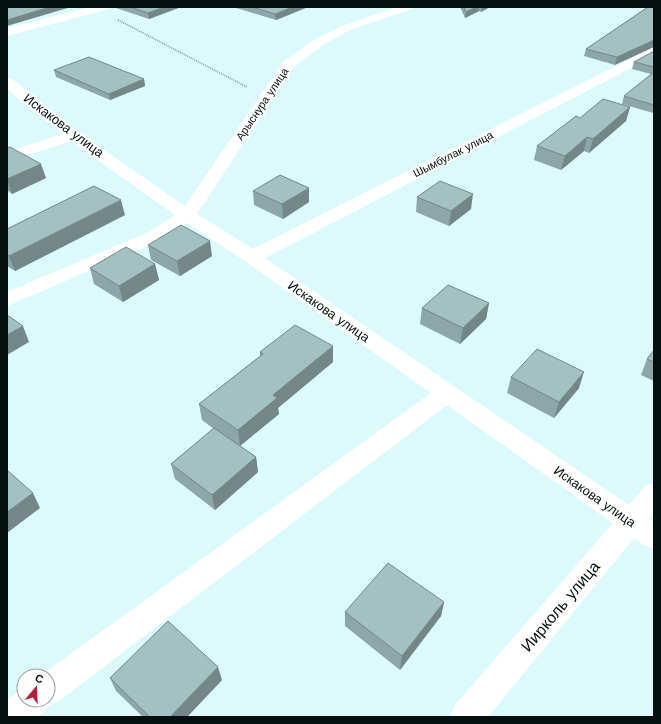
<svg xmlns="http://www.w3.org/2000/svg" width="661" height="724" font-family="'Work Sans',sans-serif">
  <rect width="100%" height="100%" fill="#dcfafb"/>
  <g fill="none" stroke-linecap="round" stroke-linejoin="round">
    <path stroke="#819797" stroke-width="1.5" stroke-dasharray="1 1" stroke-linecap="butt" d="M 118,20 L 247,87"/>
    <path fill="#fff" fill-rule="evenodd" d="M 92,7 L 110,7 L 109,9 L 7,36 L 7,28 Z
      M 397,7 L 413,7 L 412,9 L 350,30 L 323,45 L 293,68 L 197,214 L 253,249 L 654,47 L 654,56 L 265,258 L 629,505 L 645,486 L 654,483 L 654,513 L 649,519 L 654,522 L 654,549 L 644,545 L 634,538 L 488,717 L 450,717 L 455,705 L 613,523 L 447,405 L 59,701 L 48,706 C 41,722 21,717 7,717 L 7,700 L 24,688 L 24,700 L 48,700 L 48,676 L 40,676 L 431,393 L 245,261 L 187,223 L 161,240 L 7,306 L 7,292 L 149,232 L 175,215 L 71,141 L 7,162 L 7,152 L 62,134 L 7,89 L 7,78 L 12,79 L 78,132 L 185,206 L 283,62 L 315,39 L 342,26 Z"/>
  </g>
  <path fill="#8da6a7" d="M 113,7 L 188,7 L 184,8 L 181,7 L 149,19 Z
    M 233,7 L 308,7 L 276,20 Z
    M 460,7 L 490,7 L 481,12 L 479,11 L 465,18 Z
    M 648,7 L 615,65 L 584,56 L 586,49 Z
    M 654,51 L 654,112 L 653,113 L 622,104 L 624,96 L 651,74 L 632,69 L 634,62 Z
    M 54,70 L 144,79 L 145,86 L 110,100 L 56,77 Z
    M 630,107 L 626,121 L 589,153 L 584,151 L 561,170 L 534,160 L 537,146 L 580,118 Z
    M 7,148 L 46,178 L 12,194 L 7,190 Z
    M 309,188 L 309,202 L 283,219 L 254,205 L 253,191 Z
    M 417,197 L 471,209 L 449,226 L 416,212 Z
    M 125,215 L 15,271 L 7,266 L 7,229 Z
    M 148,245 L 212,256 L 180,276 L 151,260 Z
    M 155,264 L 159,280 L 123,302 L 94,284 L 90,268 Z
    M 489,303 L 486,319 L 460,344 L 420,324 L 422,308 Z
    M 654,350 L 654,381 L 641,375 L 647,359 Z
    M 260,352 L 333,362 L 278,408 L 279,414 L 240,446 L 256,457 L 258,472 L 215,510 L 175,479 L 171,464 L 214,429 L 202,420 L 199,404 L 260,356 Z
    M 511,377 L 579,388 L 554,418 L 507,393 Z
    M 444,602 L 441,616 L 400,670 L 345,626 L 345,612 Z
    M 110,678 L 222,680 L 187,717 L 143,717 L 116,691 Z"/>
  <path fill="#738788" d="M 50,7 L 71,7 L 7,26 L 7,20 Z
    M 164,7 L 181,7 L 149,19 L 148,13 Z
    M 293,7 L 308,7 L 276,20 L 275,14 Z
    M 476,7 L 479,7 L 479,11 L 465,18 L 466,12 Z
    M 482,7 L 490,7 L 481,12 Z
    M 654,40 L 654,47 L 615,65 L 617,57 Z
    M 144,79 L 145,86 L 110,100 L 109,94 Z
    M 630,107 L 626,121 L 589,153 L 593,139 Z
    M 587,137 L 584,151 L 561,170 L 565,156 Z
    M 41,164 L 46,178 L 12,194 L 7,179 Z
    M 309,188 L 309,202 L 283,219 L 282,204 Z
    M 473,194 L 471,209 L 449,226 L 451,211 Z
    M 121,200 L 125,215 L 15,271 L 9,256 Z
    M 210,241 L 212,256 L 180,276 L 177,261 Z
    M 155,264 L 159,280 L 123,302 L 119,286 Z
    M 489,303 L 486,319 L 460,344 L 463,328 Z
    M 23,326 L 29,342 L 7,355 L 7,335 Z
    M 333,346 L 333,362 L 278,408 L 279,414 L 240,446 L 238,430 L 273,395 Z
    M 584,372 L 579,388 L 554,418 L 559,402 Z
    M 256,457 L 258,472 L 215,510 L 212,495 Z
    M 33,493 L 40,508 L 7,533 L 7,512 Z
    M 444,602 L 441,616 L 400,670 L 402,656 Z
    M 218,667 L 222,680 L 187,717 L 170,717 Z"/>
  <path fill="#a4c1c2" stroke="#738788" d="M 7,7 L 50,7 L 7,20 Z
    M 130,7 L 164,7 L 148,13 Z
    M 252,7 L 293,7 L 275,14 Z
    M 464,7 L 476,7 L 466,12 Z
    M 648,7 L 654,7 L 654,40 L 617,57 L 586,49 Z
    M 654,51 L 654,67 L 634,62 Z
    M 89,57 L 144,79 L 109,94 L 54,70 Z
    M 654,72 L 654,105 L 624,96 Z
    M 603,99 L 630,107 L 593,139 L 587,137 L 565,156 L 537,146 L 576,116 L 580,118 Z
    M 10,147 L 41,164 L 7,179 L 7,148 Z
    M 280,175 L 309,188 L 282,204 L 253,191 Z
    M 440,181 L 473,194 L 451,211 L 417,197 Z
    M 94,186 L 121,200 L 9,256 L 7,254 L 7,229 Z
    M 181,225 L 210,241 L 177,261 L 148,245 Z
    M 126,247 L 155,264 L 119,286 L 90,268 Z
    M 448,285 L 489,303 L 463,328 L 422,308 Z
    M 7,315 L 23,326 L 7,335 Z
    M 295,325 L 333,346 L 273,395 L 277,398 L 238,430 L 199,404 L 263,354 L 260,352 Z
    M 537,349 L 584,372 L 559,402 L 511,377 Z
    M 654,350 L 654,362 L 647,359 Z
    M 214,428 L 256,457 L 212,495 L 171,464 Z
    M 7,470 L 33,493 L 7,512 Z
    M 388,563 L 444,602 L 402,656 L 345,612 Z
    M 168,621 L 218,667 L 170,717 L 150,717 L 110,678 Z"/>
  <g text-anchor="middle" stroke-width="4" stroke-linejoin="round" paint-order="stroke">
    <g font-size="11" fill="#050f0f" stroke="#fff">
      <text transform="translate(262 104) rotate(-56)" y="4">Арыснура улица</text>
      <text transform="translate(453 154) rotate(-27)" y="4">Шымбулак улица</text>
    </g>
    <g font-size="13" fill="#050f0f" stroke="#fff">
      <text transform="translate(64 125) rotate(37)" y="5">Искакова улица</text>
      <text transform="translate(329 311) rotate(35)" y="5">Искакова улица</text>
      <text transform="translate(595 496) rotate(35)" y="5">Искакова улица</text>
    </g>
    <g font-size="16" fill="#050f0f" stroke="#fff">
      <text transform="translate(560 606) rotate(-50)" y="6">Иирколь улица</text>
    </g>
  </g>
  <rect width="661" height="724" fill="none" stroke="#050f0f" stroke-width="16"/>
  <g transform="translate(36 688) rotate(19)"><circle r="19" fill="#ffffff" stroke="#9b9f9f"/>
  <path d="M0-3L7 15L0 10L-7 15Z" fill="#b4213b"/>
  <text y="-6" font-size="11" font-weight="bold" text-anchor="middle" fill="#050f0f">С</text>
  </g>
</svg>
